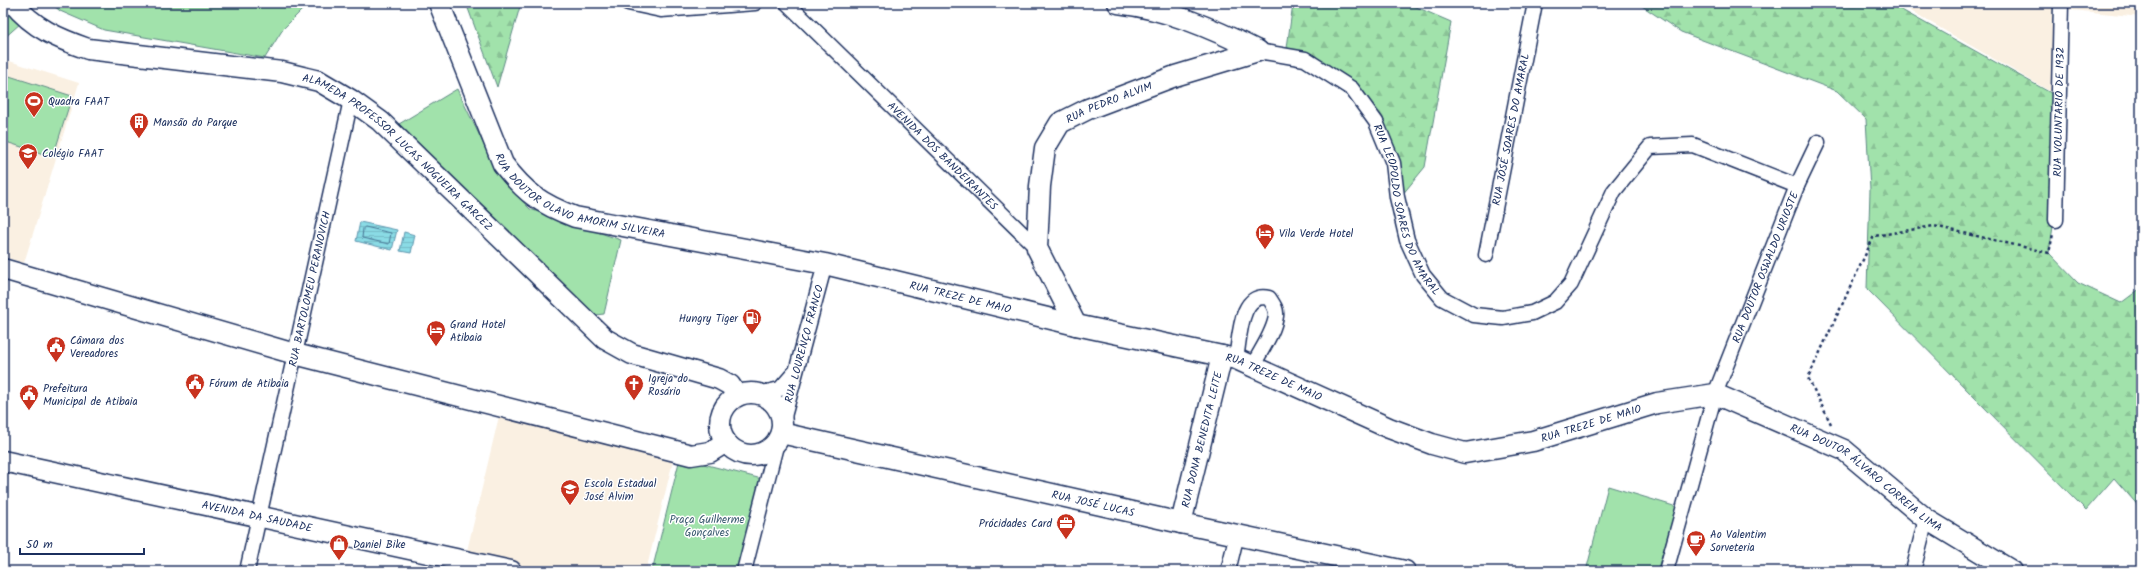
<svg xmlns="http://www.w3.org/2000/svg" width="2144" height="574" font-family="Kalam,sans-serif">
  <defs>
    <pattern id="forest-firs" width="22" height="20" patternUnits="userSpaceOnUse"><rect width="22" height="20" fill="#a1e2ab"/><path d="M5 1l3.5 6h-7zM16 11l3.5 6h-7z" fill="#8ac296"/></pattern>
    <pattern id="water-rules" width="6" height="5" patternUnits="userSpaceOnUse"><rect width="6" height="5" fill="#8adbe5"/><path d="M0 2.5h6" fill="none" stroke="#76bcc7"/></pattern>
  </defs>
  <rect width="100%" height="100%" fill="#fff"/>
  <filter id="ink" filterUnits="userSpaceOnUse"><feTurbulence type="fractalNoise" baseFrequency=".025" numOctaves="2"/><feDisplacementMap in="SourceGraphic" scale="8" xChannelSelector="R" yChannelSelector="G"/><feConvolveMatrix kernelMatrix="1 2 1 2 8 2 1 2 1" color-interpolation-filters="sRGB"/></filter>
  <g filter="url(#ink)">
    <path fill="#faf0e2" d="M 1897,3 L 2060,3 L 2058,96 Z
      M 2062,3 L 2141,3 L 2141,17 L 2062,9 Z
      M 3,59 L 79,83 L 24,263 L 3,257 Z
      M 500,412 L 674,457 L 646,571 L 542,571 L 466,555 Z"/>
    <path fill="url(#forest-firs)" stroke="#5e8884" d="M 466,3 L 521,3 L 497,87 Z
      M 1293,3 L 1407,3 L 1451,22 L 1425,167 L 1402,195 L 1398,159 L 1383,118 L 1356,86 L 1309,53 L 1287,48 Z
      M 1631,3 L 1889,3 L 2058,97 L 2054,220 L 2049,253 L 2078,283 L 2121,303 L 2141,288 L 2141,509 L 2114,478 L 2086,510 L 1867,289 L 1870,190 L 1866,119 L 1837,91 L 1681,32 L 1639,4 Z"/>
    <path fill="#a1e2ab" stroke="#5e8884" d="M 3,3 L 6,3 L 21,23 L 3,39 Z
      M 51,3 L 309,3 L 283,29 L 265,58 L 104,30 L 60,11 Z
      M 3,74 L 72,96 L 53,157 L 3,141 Z
      M 457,89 L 500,178 L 530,209 L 621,240 L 604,314 L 595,315 L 399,124 Z
      M 680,458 L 762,479 L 739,571 L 652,571 Z
      M 1608,486 L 1677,507 L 1657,571 L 1586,571 Z"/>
    <path fill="url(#water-rules)" stroke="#5e96af" d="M 360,222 L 397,230 L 392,250 L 356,241 Z
      M 404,232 L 415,235 L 411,253 L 400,251 Z"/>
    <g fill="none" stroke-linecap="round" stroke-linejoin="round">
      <path stroke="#477494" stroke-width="1" d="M 365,227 L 391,233 L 389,244 L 362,238 L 363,229 Z"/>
      <defs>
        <g id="street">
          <path d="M 628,3 L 661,10 L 755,3"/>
          <path id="s1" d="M 787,3 L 1037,248"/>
          <path id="s2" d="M 1258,51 L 1305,59 L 1352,89 L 1376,122 L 1393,163 L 1397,197 L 1407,240 L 1423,275 L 1442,298 L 1474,315 L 1503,318 L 1532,313 L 1555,302 L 1571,284 L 1614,191 L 1650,147 L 1693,145 L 1797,186"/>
          <path id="s3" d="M 2056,220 L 2061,3"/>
          <path id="s4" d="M 1486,255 L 1535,3"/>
          <path d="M 1236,359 C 1240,339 1239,291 1269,298 C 1273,304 1277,309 1276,316 C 1274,333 1260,351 1253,366"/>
          <path d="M 758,394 L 780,389 L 794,373"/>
          <path id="s5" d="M 782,424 L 825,264"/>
          <path id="s6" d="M 247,571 L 351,100"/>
          <path d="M 744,571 L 777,442"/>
          <path d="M 1228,571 L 1237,534"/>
          <path id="s7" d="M 1666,571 L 1715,394 L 1797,186 L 1818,142"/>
          <path d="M 1913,571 L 1926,519"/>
        </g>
        <g id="secondary">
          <path id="s8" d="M 13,3 C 33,28 59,39 88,49 L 282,72 L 319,81 L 351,100 L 380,121 L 605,339 L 632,354 L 719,379 L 730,385 L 737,396"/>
          <path id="s9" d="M 439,3 L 503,164 C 525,193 541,204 575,217 L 825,264 L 1076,325 L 1236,359 L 1389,428 L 1432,444 L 1465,453 L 1533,441 L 1657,403 L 1715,394 L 1844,450 L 1926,519 L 2012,571"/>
          <path d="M 1118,3 C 1168,9 1214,29 1258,51"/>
          <path d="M 3,269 L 295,354 L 691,455 L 710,452 L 726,442"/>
          <path id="s10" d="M 1076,325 L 1037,248 L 1040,186 L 1045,148 L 1060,123 L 1088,109 L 1175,76 L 1258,51"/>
          <circle cx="751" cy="424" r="31"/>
          <path id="s11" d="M 781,433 L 1181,523 L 1405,571"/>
          <path id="s12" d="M 3,461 L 511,571"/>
          <path id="s13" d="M 1181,523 L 1222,356"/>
        </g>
      </defs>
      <use href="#street" stroke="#1b2f5e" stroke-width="17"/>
      <use href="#secondary" stroke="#1b2f5e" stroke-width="23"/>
      <path stroke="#1b2f5e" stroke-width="2.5" stroke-dasharray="3 3" stroke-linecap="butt" d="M 1831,424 L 1808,378 L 1874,236 L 1934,226 L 2049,253 L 2053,234"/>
      <use href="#street" stroke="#fff" stroke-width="14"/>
      <use href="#secondary" stroke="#fff" stroke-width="20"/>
    </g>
  </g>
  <defs>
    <symbol id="stadium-pin" viewBox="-11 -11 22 30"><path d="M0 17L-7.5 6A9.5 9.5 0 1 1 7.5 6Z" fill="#c8321e" stroke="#fff"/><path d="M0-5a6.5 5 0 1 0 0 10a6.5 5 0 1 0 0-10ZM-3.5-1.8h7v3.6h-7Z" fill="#fff"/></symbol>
    <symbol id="building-pin" viewBox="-11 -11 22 30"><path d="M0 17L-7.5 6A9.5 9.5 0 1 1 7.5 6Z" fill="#c8321e" stroke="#fff"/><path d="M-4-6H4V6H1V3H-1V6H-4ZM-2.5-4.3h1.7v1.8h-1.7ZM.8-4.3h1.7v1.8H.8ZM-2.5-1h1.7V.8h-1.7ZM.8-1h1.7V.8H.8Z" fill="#fff"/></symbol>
    <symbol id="school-pin" viewBox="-11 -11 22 30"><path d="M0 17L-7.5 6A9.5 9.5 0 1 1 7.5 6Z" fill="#c8321e" stroke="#fff"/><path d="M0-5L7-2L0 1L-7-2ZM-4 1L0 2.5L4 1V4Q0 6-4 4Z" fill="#fff"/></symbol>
    <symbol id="hotel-pin" viewBox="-11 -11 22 30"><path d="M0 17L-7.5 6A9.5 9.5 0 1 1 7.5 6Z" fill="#c8321e" stroke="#fff"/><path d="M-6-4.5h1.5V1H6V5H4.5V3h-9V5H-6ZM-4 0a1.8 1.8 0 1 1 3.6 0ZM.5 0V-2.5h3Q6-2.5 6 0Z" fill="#fff"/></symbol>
    <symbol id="fuel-pin" viewBox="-11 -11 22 30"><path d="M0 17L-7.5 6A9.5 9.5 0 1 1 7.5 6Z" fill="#c8321e" stroke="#fff"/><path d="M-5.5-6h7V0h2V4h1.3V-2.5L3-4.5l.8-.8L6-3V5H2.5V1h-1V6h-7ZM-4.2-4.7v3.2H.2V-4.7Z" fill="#fff"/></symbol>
    <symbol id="civic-pin" viewBox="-11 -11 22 30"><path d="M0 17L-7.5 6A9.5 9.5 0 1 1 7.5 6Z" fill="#c8321e" stroke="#fff"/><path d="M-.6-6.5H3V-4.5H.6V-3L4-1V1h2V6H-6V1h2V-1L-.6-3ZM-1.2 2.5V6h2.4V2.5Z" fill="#fff"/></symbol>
    <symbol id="church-pin" viewBox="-11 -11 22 30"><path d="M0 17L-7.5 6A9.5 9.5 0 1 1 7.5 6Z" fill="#c8321e" stroke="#fff"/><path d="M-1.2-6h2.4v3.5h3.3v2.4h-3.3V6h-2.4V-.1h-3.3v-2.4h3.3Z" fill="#fff"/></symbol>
    <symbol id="office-pin" viewBox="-11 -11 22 30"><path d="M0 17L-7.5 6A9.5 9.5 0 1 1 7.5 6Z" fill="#c8321e" stroke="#fff"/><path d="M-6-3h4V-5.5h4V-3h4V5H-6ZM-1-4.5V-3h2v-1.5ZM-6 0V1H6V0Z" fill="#fff"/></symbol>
    <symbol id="cafe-pin" viewBox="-11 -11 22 30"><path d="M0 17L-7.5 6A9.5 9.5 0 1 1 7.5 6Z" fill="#c8321e" stroke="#fff"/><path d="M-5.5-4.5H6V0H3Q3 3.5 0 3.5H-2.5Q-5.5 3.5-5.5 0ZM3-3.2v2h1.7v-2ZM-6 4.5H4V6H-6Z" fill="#fff"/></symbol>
    <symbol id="shop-pin" viewBox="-11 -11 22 30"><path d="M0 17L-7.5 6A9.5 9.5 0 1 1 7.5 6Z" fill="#c8321e" stroke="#fff"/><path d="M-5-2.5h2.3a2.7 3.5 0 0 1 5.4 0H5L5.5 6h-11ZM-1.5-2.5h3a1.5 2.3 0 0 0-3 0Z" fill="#fff"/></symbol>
  </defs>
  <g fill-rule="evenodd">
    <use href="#stadium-pin" x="23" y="90" width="22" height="30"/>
    <use href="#building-pin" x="128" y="111" width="22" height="30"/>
    <use href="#school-pin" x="17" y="142" width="22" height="30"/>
    <use href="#hotel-pin" x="1254" y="222" width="22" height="30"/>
    <use href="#fuel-pin" x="741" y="307" width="22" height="30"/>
    <use href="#hotel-pin" x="425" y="319" width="22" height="30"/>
    <use href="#civic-pin" x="45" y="335" width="22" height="30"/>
    <use href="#civic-pin" x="184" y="372" width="22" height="30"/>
    <use href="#church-pin" x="623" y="373" width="22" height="30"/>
    <use href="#civic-pin" x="18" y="383" width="22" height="30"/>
    <use href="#school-pin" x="559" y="478" width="22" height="30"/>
    <use href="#office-pin" x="1055" y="512" width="22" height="30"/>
    <use href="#cafe-pin" x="1685" y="529" width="22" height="30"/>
    <use href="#shop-pin" x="328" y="533" width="22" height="30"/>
  </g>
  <g text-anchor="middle" stroke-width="3" stroke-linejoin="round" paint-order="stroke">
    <g font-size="11" fill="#1b2f5e" stroke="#fff" text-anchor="start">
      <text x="48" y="105">Quadra FAAT</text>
      <text x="153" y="126">Mansão do Parque</text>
      <text x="42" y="157">Colégio FAAT</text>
      <text x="1279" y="237">Vila Verde Hotel</text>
      <text x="738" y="322" text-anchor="end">Hungry Tiger</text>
      <text x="450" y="328">Grand Hotel<tspan x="450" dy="13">Atibaia</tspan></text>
      <text x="70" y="344">Câmara dos<tspan x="70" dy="13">Vereadores</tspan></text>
      <text x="648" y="382">Igreja do<tspan x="648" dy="13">Rosário</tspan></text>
      <text x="209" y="387">Fórum de Atibaia</text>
      <text x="43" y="392">Prefeitura<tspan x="43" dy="13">Municipal de Atibaia</tspan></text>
      <text x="584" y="487">Escola Estadual<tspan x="584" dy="13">José Alvim</tspan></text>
      <text x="1052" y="527" text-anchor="end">Prócidades Card</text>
      <text x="1710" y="538">Ao Valentim<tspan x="1710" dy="13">Sorveteria</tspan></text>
      <text x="353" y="548">Daniel Bike</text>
    </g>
    <g font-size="11" fill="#1b2f5e" stroke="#fff">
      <text dy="4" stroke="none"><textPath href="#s10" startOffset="269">RUA PEDRO ALVIM</textPath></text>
      <text dy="4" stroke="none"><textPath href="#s3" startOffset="108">RUA VOLUNTARIO DE 1932</textPath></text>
      <text dy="4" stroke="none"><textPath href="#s4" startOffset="128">RUA JOSÉ SOARES DO AMARAL</textPath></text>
      <text dy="4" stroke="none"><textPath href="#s8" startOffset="428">ALAMEDA PROFESSOR LUCAS NOGUEIRA GARCEZ</textPath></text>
      <text dy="4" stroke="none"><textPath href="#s1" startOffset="218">AVENIDA DOS BANDEIRANTES</textPath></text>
      <text dy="4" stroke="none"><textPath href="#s9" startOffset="259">RUA DOUTOR OLAVO AMORIM SILVEIRA</textPath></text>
      <text dy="4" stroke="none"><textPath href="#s2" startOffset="238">RUA LEOPOLDO SOARES DO AMARAL</textPath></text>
      <text dy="4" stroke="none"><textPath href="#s7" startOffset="320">RUA DOUTOR OSWALDO URIOSTE</textPath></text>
      <text dy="4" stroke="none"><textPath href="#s6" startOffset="289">RUA BARTOLOMEU PERANOVICH</textPath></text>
      <text dy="4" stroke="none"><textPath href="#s9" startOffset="658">RUA TREZE DE MAIO</textPath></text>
      <text dy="4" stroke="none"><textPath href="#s5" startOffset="83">RUA LOURENÇO FRANCO</textPath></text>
      <text dy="4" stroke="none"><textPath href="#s9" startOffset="982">RUA TREZE DE MAIO</textPath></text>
      <text dy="4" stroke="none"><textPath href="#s9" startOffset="1318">RUA TREZE DE MAIO</textPath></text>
      <text dy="4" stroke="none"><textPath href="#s13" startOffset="86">RUA DONA BENEDITA LEITE</textPath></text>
      <text dy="4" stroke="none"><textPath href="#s9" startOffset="1620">RUA DOUTOR ÁLVARO CORREIA LIMA</textPath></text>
      <text dy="4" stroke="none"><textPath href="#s11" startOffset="320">RUA JOSÉ LUCAS</textPath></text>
      <text dy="4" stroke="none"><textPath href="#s12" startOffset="260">AVENIDA DA SAUDADE</textPath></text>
    </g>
    <g font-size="11" fill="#3c5c71" stroke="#fff">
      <text x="707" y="523">Praça Guilherme<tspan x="707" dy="13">Gonçalves</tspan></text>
    </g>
  </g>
  <rect width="2144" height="574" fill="none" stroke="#fff" stroke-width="16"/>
  <rect x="8" y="8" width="2128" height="558" fill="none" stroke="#1b2f5e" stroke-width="1.5" filter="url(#ink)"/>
  <path d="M20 548v6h124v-6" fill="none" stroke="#1b2f5e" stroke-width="2"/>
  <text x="26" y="548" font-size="12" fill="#1b2f5e" stroke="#ffffff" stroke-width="3" paint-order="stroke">50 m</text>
</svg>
